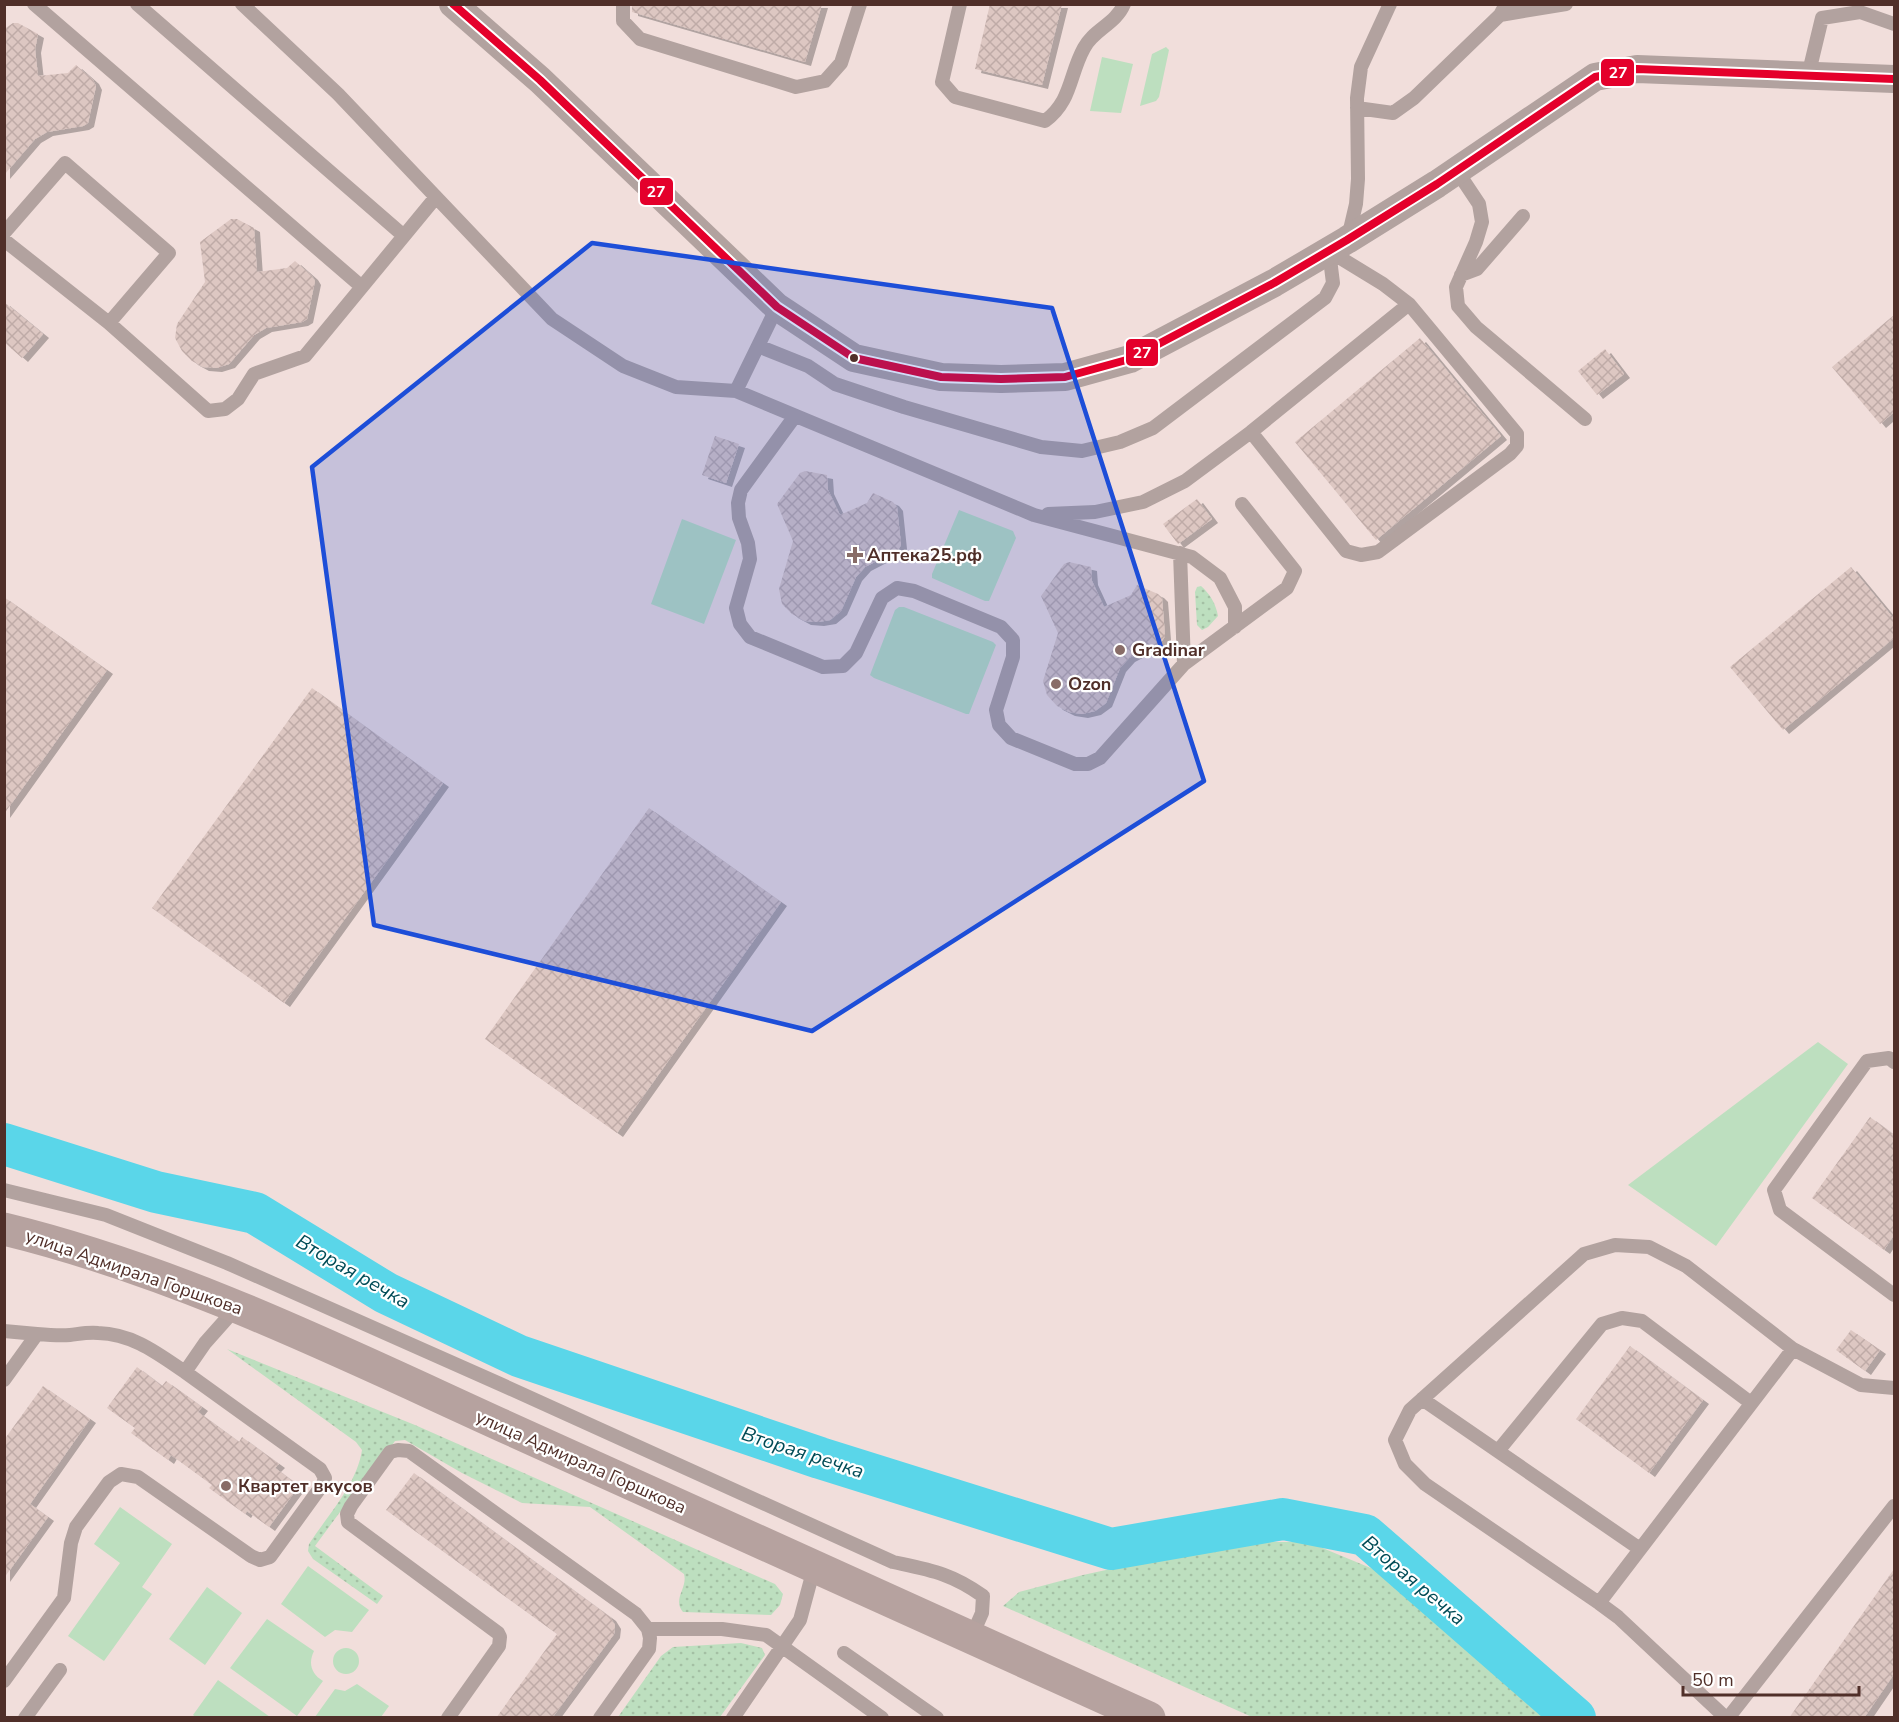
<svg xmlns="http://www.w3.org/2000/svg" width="1899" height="1722" font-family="'Nunito Sans',sans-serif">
  <defs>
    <pattern id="grass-dots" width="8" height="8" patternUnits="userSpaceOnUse" patternTransform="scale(1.5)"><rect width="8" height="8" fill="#bddfbf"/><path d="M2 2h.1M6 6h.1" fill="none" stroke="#a4c0a4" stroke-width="1.8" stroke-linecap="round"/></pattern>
    <pattern id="building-cross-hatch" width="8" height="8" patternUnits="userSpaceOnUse" patternTransform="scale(1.5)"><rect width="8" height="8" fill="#ddc7c2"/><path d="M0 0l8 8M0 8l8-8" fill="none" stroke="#bfaba7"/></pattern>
    <filter id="shadow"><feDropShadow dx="6" dy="4" stdDeviation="0" flood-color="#0004"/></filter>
  </defs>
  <rect width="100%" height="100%" fill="#f1dedb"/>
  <path fill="url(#grass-dots)" d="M 1201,586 C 1210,594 1216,604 1218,616 L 1208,627 L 1202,630 L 1197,625 L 1195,592 L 1197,587 Z
    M 227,1349 L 415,1425 L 775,1584 L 783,1594 L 780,1605 L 771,1615 L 683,1612 C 672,1599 688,1588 684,1574 L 590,1507 L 522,1503 L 462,1473 L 405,1440 L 395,1441 L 346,1509 L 340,1512 L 315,1546 L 383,1596 L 377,1604 L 313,1559 L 308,1551 L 309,1544 C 328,1515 357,1484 362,1450 L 356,1442 Z
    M 1258,1542 L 1308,1542 L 1378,1571 L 1422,1602 L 1546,1717 L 1252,1717 L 1003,1606 L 1019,1592 L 1083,1575 L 1184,1553 Z
    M 741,1643 L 762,1648 L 765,1655 L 720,1717 L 618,1717 L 661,1656 L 673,1647 Z"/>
  <path fill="#bddfbf" d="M 1166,47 L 1169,50 L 1159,97 L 1156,101 L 1140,106 L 1152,54 Z
    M 1102,57 L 1133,64 L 1121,113 L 1090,111 Z
    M 959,510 L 1013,531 L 1016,538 L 989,601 L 985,601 L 932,578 L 932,574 Z
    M 682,519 L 736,540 L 704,624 L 651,604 Z
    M 899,607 L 904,607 L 993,642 L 996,645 L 969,714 L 966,714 L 874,678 L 870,675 L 895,610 Z
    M 1818,1042 L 1848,1064 L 1716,1246 L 1628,1185 Z
    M 120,1507 L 172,1544 L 142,1587 L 152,1594 L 104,1661 L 68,1636 L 120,1563 L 94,1544 Z
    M 308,1566 L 369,1610 L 352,1632 L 335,1630 L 325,1637 L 281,1604 Z
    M 207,1587 L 242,1613 L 205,1665 L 169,1639 Z
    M 267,1619 L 314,1651 C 308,1663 311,1674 323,1681 L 297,1716 L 230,1668 Z
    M333 1661a13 13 0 1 1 26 0a13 13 0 1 1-26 0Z
    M 218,1680 L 270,1717 L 197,1718 L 193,1715 Z
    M 357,1684 L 389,1706 L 381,1717 L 315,1717 L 335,1689 L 345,1691 Z"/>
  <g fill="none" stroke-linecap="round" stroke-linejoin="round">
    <path stroke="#5ad6e9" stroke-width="42" d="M 4,1144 L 156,1192 L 255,1213 L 386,1293 L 519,1356 L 820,1458 L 1111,1549 L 1283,1519 L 1365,1535 L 1575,1718"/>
  </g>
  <path fill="url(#building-cross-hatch)" filter="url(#shadow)" d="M 632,4 L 822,4 L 805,62 L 632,12 Z
    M 990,4 L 1062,4 L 1042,85 L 975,69 Z
    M 13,23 L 18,23 L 38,34 L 35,49 L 38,76 L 68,73 L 76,65 L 93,80 L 96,86 L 88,123 L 83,126 L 47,132 L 35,139 L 4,175 L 4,29 Z
    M 231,219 L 237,219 L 254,228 L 257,272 L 287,268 L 295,261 L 312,276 L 315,281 L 307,319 L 302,322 L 266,328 L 254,335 L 229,364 L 216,368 L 203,367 L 192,361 L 182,351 L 175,338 L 177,324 L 205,282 L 200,242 Z
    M 4,302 L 43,334 L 22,358 L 4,342 Z
    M 1894,315 L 1894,412 L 1880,424 L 1832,367 Z
    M 1420,338 L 1501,436 L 1376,540 L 1295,442 Z
    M 1605,349 L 1624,374 L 1597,395 L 1578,371 Z
    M 715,436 L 739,444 L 726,483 L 702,475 Z
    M 805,471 L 827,475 L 828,490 L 840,515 L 867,503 L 873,493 L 893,502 L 897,507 L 901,545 L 898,550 L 865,567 L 856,577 L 841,611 L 830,620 L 818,622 L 805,621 L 792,614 L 782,604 L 779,589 L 793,541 L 777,504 L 800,473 Z
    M 1197,499 L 1212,519 L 1178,544 L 1163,524 Z
    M 1069,562 L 1091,567 L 1092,581 L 1104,607 L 1131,595 L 1137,585 L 1158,594 L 1162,598 L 1165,636 L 1162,641 L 1129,658 L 1120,668 L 1106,703 L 1095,711 L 1082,714 L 1069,712 L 1057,706 L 1047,695 L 1043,681 L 1058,633 L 1041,596 L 1064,564 Z
    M 1851,567 L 1894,619 L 1894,638 L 1783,730 L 1730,667 Z
    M 4,597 L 107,670 L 4,814 Z
    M 312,688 L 443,783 L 284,1003 L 152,908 Z
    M 649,808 L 781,902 L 617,1133 L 485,1039 Z
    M 1870,1117 L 1894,1135 L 1894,1235 L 1884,1250 L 1812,1198 Z
    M 1851,1330 L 1880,1350 L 1865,1371 L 1836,1350 Z
    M 1630,1346 L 1703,1400 L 1649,1473 L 1576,1419 Z
    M 137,1367 L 162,1386 L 166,1381 L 202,1407 L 198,1412 L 239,1442 L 242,1437 L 279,1464 L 275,1468 L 299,1486 L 269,1527 L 247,1511 L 245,1514 L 209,1488 L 212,1485 L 171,1455 L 168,1460 L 131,1433 L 135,1428 L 107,1408 Z
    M 43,1386 L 90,1419 L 30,1504 L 48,1517 L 4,1578 L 4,1440 Z
    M 414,1473 L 610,1617 L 615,1625 L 614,1634 L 552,1718 L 496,1718 L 557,1634 L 386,1510 Z
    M 1894,1569 L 1894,1674 L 1864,1718 L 1789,1718 Z"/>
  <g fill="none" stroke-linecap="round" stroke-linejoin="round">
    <path stroke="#b2a29f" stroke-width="14" d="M 34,4 L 362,287
      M 137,4 L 404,236
      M 242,4 L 338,94 L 552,319 L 623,366 L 676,387 L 736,391
      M 623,4 L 623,21 L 640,39 L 796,87 L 825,81 L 841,63 L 860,4
      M 960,4 L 942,82 L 955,97 L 1045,121 C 1072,101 1069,75 1084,48 C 1093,30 1116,24 1124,4
      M 1500,15 L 1566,4
      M 1808,76 L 1822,18 L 1860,12 L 1894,24
      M 1357,108 L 1393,113 L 1414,98 L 1500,15 L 1506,4
      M 1457,171 L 1479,204 L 1482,222 L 1476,242 L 1456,287 L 1458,306 L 1476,327 L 1585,419
      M 4,233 L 65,163 L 169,253 L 109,323
      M 1348,238 L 1356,204 L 1358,179 L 1357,98 L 1361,67 L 1390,4
      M 4,240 L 109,323 L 208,411 L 225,409 L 238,399 L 254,374 L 305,356 L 436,197
      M 1461,275 L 1477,269 L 1523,216
      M 777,307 L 736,391 L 1034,515 L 1192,557 L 1220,578 L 1235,607 L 1235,627
      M 758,346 L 808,366 L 835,384 L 904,407 L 1041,447 L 1082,451 L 1120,442 L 1153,428 L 1325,298 L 1333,283 L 1329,251
      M 795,416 L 741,490 L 738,503 L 739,518 L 748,543 L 750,559 L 736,608 L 740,624 L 750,637 L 823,667 L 843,666 L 856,653 L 882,598 L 897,588 L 914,591 L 1001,627 L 1013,640 L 1013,657 L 996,710 L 999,725 L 1011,738 L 1075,764 L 1088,764 L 1100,758 L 1184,664 L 1180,553
      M 1251,432 L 1346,551 L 1361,555 L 1378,552 L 1510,454 L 1517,446 L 1517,434 L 1409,304
      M 1048,514 L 1095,512 L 1143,502 L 1185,481 L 1251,432 L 1409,304 L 1383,284 L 1329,251
      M 1184,664 L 1287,588 L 1295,571 L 1242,504
      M 1894,1062 L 1889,1058 L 1867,1061 L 1774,1190 L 1780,1210 L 1894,1295
      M 4,1190 L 106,1215 L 227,1263 L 500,1384 L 893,1562 C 930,1570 951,1573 983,1596 L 982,1613 L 971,1638
      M 4,1331 L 37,1334
      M 4,1380 L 37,1334 C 48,1335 59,1336 70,1335 C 79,1334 88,1332 98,1333 C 133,1334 157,1353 185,1372
      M 1422,1399 L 1640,1549
      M 1498,1451 L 1602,1324 L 1622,1318 L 1642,1321 L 1751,1403
      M 1599,1603 L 1425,1484 L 1405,1464 L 1395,1440 L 1410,1410 L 1584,1254 L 1615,1245 L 1649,1247 L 1686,1266 L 1793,1349
      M 844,1653 L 937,1718
      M 4,1681 L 64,1598 L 71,1543 L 76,1527 L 109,1482 L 121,1474 L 138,1477 L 251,1556 L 260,1560 L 270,1557 L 323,1484 L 325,1478 L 320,1469 L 185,1372 L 205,1343 L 237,1307
      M 25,1718 L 60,1670
      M 448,1718 L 499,1646 L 500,1637 L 498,1633 L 348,1522 L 347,1514 L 351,1506 L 390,1452 L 398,1450 L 409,1451 L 636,1614 L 648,1629
      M 600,1718 L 649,1649 L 650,1638 L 648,1629 L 722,1629 L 766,1635 L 882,1718
      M 733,1718 L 800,1620 L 814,1568
      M 1726,1718 L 1618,1617 L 1599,1603 L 1793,1349 L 1861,1385 L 1894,1388
      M 1728,1718 L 1894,1506"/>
    <path stroke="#b2a29f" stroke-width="28" d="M 453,4 L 540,80 L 777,307 L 854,358 L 941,377 L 1001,379 L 1065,377 L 1130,359 L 1274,283 L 1347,240 L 1437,184 L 1595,77 L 1637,69 L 1894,79"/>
    <path stroke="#b6a29f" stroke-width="33" d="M 4,1229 C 181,1272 345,1354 510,1429 C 723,1526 936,1622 1149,1718"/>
    <defs>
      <path id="bus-1" d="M 453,4 L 540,80 L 777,307 L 854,358 L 941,377 L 1001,379 L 1065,377 L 1130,359 L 1274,283 L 1347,240 L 1437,184 L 1595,77 L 1637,69 L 1894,79"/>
    </defs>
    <use href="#bus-1" stroke="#fff" stroke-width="12"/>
    <use href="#bus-1" stroke="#e4002b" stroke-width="8"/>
  </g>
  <path fill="#1d4ed8" fill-opacity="0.2" stroke="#1d4ed8" stroke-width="4.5" stroke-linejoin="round" d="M 592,243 L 1052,308 L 1204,781 L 812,1031 L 374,925 L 312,467 Z"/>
  <circle fill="#502f29" stroke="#fff" stroke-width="2" cx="854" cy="358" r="5"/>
  <g fill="#886c67" stroke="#fff" stroke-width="2">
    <path d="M852 546h6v6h6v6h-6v6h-6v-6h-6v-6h6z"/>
    <circle cx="1120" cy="650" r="6"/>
    <circle cx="1056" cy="684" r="6"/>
    <circle cx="226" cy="1486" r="6"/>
  </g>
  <g text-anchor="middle" stroke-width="4.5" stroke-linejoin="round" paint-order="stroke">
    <g font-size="18" font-weight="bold" fill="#502f29" stroke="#fff" text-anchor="start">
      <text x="867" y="561">Аптека25.рф</text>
      <text x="1132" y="656">Gradinar</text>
      <text x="1068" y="690">Ozon</text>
      <text x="238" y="1492">Квартет вкусов</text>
    </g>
    <g font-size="18" fill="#502f29" stroke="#fff">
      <text transform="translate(134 1272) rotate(19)" y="6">улица Адмирала Горшкова</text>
      <text transform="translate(581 1462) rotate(24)" y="6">улица Адмирала Горшкова</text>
    </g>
    <g font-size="20" font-style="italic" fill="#004b56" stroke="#fff">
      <text transform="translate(353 1271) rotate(30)" y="7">Вторая речка</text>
      <text transform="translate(803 1452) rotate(18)" y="7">Вторая речка</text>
      <text transform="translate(1414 1580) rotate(40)" y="7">Вторая речка</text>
    </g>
  </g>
  <g stroke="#fff" stroke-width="2">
    <rect x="1600" y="58" width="35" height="29" rx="6" fill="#e4002b"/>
    <rect x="639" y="177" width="35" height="29" rx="6" fill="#e4002b"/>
    <rect x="1125" y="338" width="34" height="29" rx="6" fill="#e4002b"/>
  </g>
  <g font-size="16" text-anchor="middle" font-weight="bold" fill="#fff">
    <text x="1618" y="78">27</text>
    <text x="656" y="197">27</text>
    <text x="1142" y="358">27</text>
  </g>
  <rect width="1899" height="1722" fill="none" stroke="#502f29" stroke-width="12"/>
  <path d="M1683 1686v9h176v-9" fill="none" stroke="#502f29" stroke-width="3"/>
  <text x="1692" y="1686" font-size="18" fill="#502f29" stroke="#ffffff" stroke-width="4.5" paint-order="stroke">50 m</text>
</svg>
